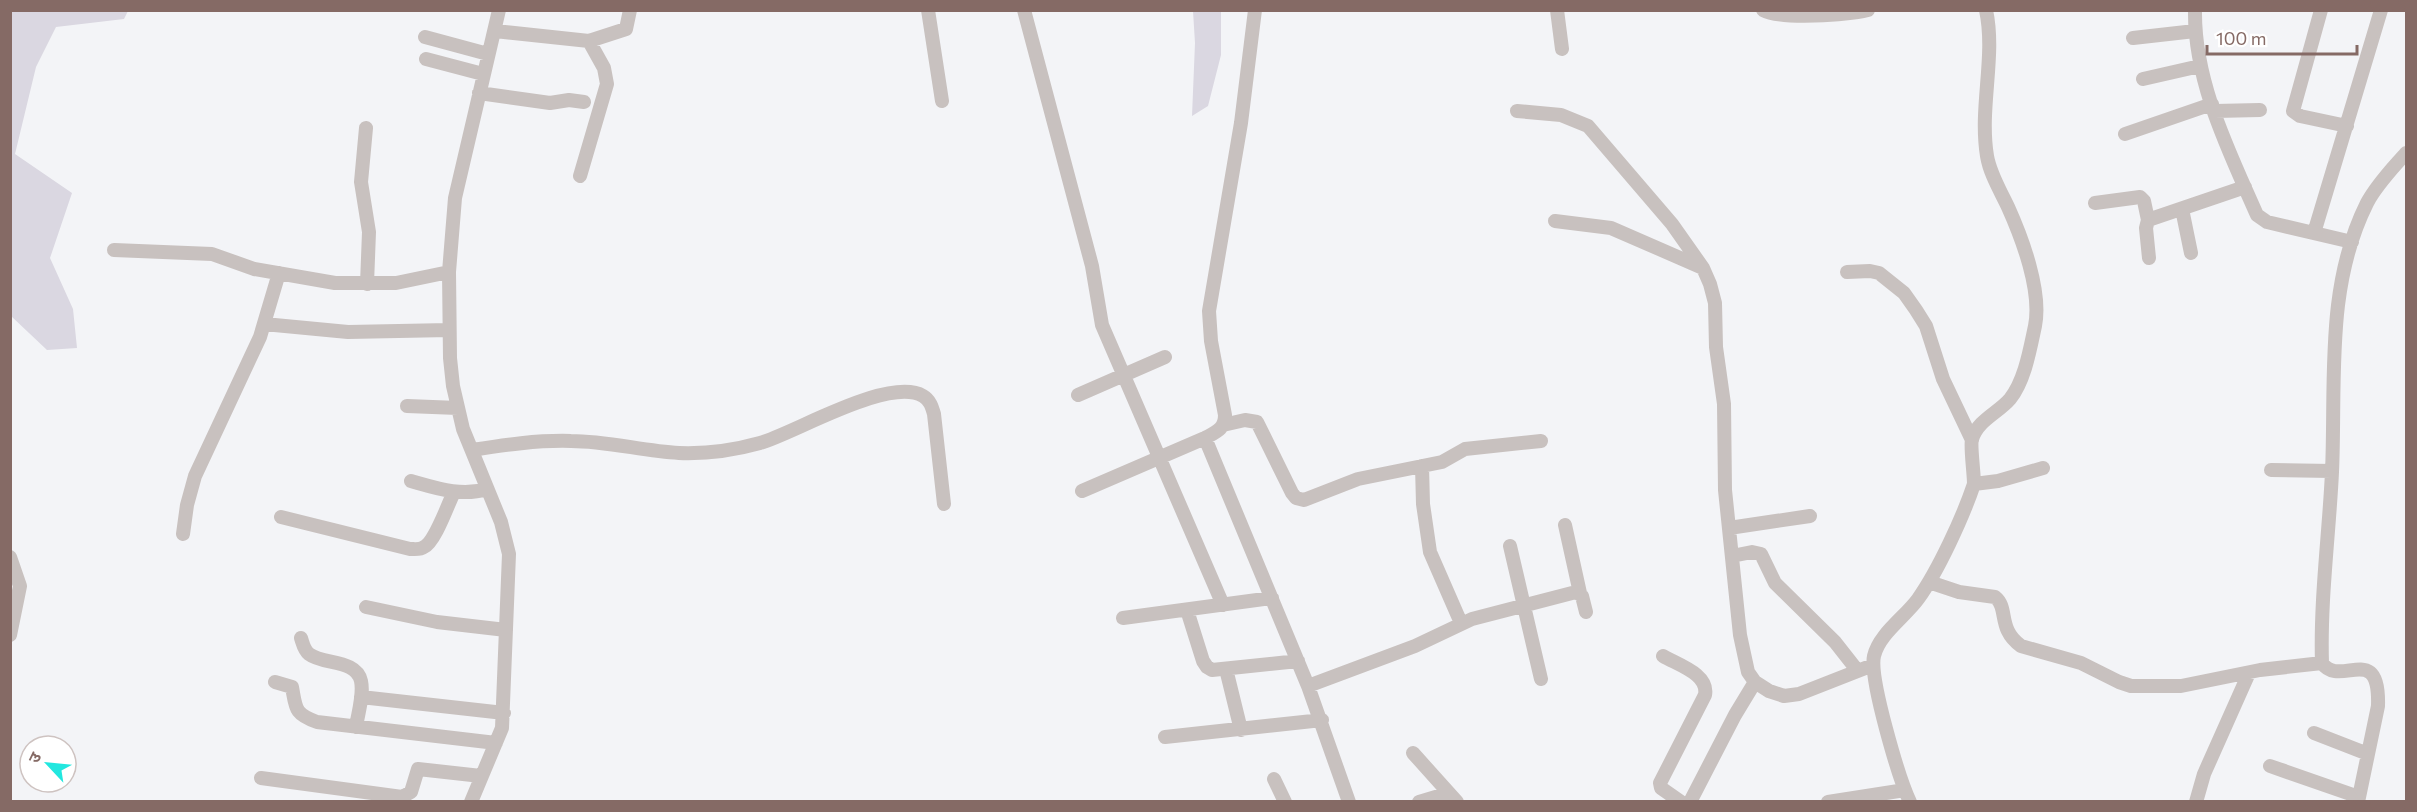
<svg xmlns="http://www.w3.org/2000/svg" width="2417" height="812" font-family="Commissioner,'Noto Sans Devanagari',sans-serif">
  <rect width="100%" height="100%" fill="#f3f4f7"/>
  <path fill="#dad7e1" d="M 11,10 L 128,11 L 124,19 L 56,27 L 36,67 L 15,154 L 72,193 L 50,258 L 73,309 L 77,348 L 47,350 L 11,316 Z
    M 1193,11 L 1221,11 L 1221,55 L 1208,106 L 1192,116 L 1195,43 Z"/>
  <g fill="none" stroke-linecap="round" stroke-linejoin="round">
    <path stroke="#c8c1bf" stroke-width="14" d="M 928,10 L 942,101
      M 1024,10 L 1092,266 L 1102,325 L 1223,605
      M 1557,10 L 1562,49
      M 1763,10 C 1782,20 1847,15 1868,10
      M 2195,10 C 2194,82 2229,151 2257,215 L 2267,222 L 2352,242
      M 2321,10 L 2293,111 L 2300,116 L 2347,126
      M 495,31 L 589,41 L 626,29 L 630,10
      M 425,37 L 488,54
      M 2133,38 L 2195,31
      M 426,59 L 483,74
      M 2143,79 L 2200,66
      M 479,93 L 550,103 L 569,100 L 584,102
      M 1517,111 L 1561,115 L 1588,126 L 1672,224 L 1703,268 L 1710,284 L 1715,303 L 1716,347 L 1724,404 L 1725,490 L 1740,635 L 1748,672 L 1755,682 L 1769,691 L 1784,696 L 1799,694 L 1873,665
      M 2215,111 L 2260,110
      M 366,128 L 361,182 L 369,232 L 367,284
      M 2125,134 L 2212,104
      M 580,176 L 607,84 L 604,68 L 589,41
      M 2095,203 L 2140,197 L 2144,201 L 2148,220
      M 2182,209 L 2191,253
      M 1555,221 L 1611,228 L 1703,268
      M 2314,233 L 2381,10
      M 114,250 L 212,254 L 254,269 L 335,283 L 396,283 L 449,272
      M 2149,258 L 2146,228 L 2148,220 L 2245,187
      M 1847,272 L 1870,271 L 1879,273 L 1904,293 L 1916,310 L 1926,326 L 1943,379 L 1972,440
      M 264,324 L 348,332 L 449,330
      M 1078,395 L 1165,357
      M 407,406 L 458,408
      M 1223,425 L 1245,420 L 1257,422 L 1292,493 L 1296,498 L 1304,500 L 1358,479 L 1442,462 L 1465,449 L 1541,441
      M 1205,438 L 1308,686 L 1349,802
      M 472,450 C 504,445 538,440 571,441 C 607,441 643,451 679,453 C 706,454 735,450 760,443 C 795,433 889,376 923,396 C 930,400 932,407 934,414 L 944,504
      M 1422,466 L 1423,504 L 1430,552 L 1461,623
      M 2271,470 L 2332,471
      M 411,481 C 436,488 461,497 487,489
      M 1974,484 L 1998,481 L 2043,468
      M 1082,491 L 1205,438 C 1216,432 1225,429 1225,415 L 1211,341 L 1209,311 L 1241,123 L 1255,10
      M 281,517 L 410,549 C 415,549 420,550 424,547 C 435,542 448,504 454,492
      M 1565,525 L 1580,593
      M 1729,528 L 1810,516
      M 183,534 L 187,505 L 195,476 L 260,337 L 279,273
      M 1510,546 L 1541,679
      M 1732,556 L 1752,552 L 1761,554 L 1775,583 L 1835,642 L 1857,670
      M 10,557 L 20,586 L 10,635
      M 1929,582 L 1959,592 L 1995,597 C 2009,608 1997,629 2021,646 L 2081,663 L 2119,682 L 2131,686 L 2181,686 L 2260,670 L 2322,663
      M 366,607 L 437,622 L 506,630
      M 1187,610 L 1203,661 L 1207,667 L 1212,670 L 1298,661
      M 1123,618 L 1272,598
      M 301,638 C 303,644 304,650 309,654 C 323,665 356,659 361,681 C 364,695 358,713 356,727
      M 1663,656 C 1678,665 1709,674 1705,695 L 1660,783 L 1661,788 L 1681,802
      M 1226,669 L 1241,730
      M 275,682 L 292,687 C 296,708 294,714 317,722 L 496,743
      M 1308,686 L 1415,646 L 1472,619 L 1576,592 L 1582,596 L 1586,612
      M 361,697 L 504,713
      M 2314,733 L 2368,754
      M 1165,737 L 1322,720
      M 1413,753 L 1457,802
      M 2270,766 L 2359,797
      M 261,778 L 402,797 L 411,792 L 418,769 L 481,776
      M 1274,779 L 1285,802
      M 471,802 L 502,728 L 509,554 L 501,522 L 463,429 L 453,386 L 450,358 L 449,272 L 455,198 L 499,10
      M 1419,802 L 1449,793
      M 1690,802 L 1735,715 L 1755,682
      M 1828,802 L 1905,790
      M 1910,802 C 1899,779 1869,678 1874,656 C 1879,634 1905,617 1918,599 C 1938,571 1963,517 1974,484 C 1974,473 1970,445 1972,439 C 1978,420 1998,413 2010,399 C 2025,380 2030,349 2035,326 C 2042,291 2022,238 2008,207 C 2000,190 1990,174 1987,156 C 1979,107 1996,57 1986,10
      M 2196,802 L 2204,774 L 2249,673
      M 2358,802 L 2378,706 C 2380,640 2340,689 2322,663 C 2320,600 2329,535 2332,472 C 2336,381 2325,287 2367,203 C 2377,184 2393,168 2406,153"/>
  </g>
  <rect width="2417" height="812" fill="none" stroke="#856a65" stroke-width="24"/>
  <g transform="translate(48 764) rotate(296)"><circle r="28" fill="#ffffff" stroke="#cec3c1" stroke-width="1.5"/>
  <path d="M0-4.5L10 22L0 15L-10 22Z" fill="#22e7df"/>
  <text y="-9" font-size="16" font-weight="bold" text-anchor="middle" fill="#856a65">उ</text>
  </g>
  <path d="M2207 45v9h150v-9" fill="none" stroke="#856a65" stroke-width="3"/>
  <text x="2216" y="45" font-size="18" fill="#856a65" stroke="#ffffff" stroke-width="4.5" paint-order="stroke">100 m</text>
</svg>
